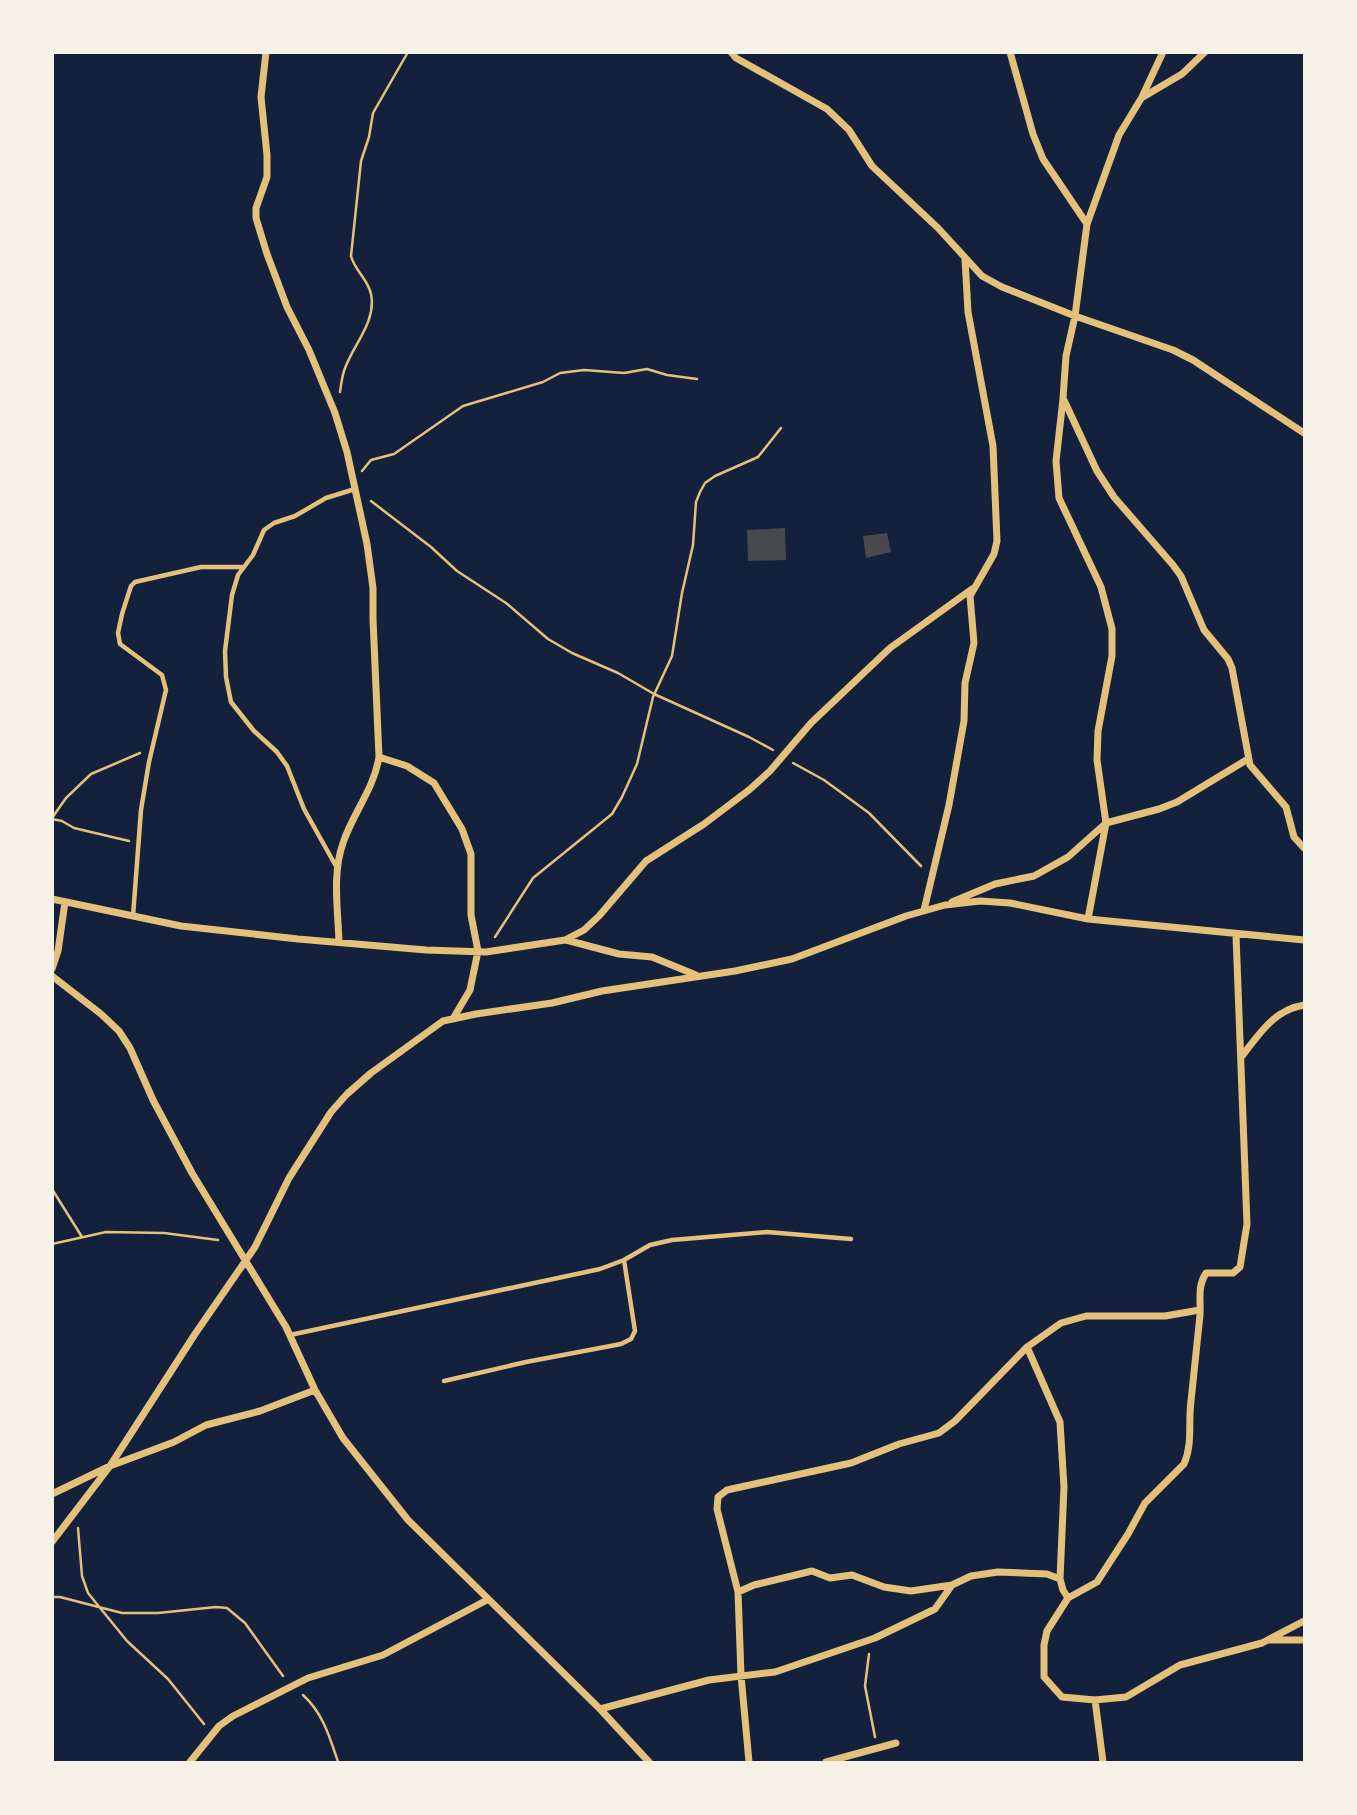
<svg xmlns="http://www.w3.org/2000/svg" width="1357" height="1815" font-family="Signika,sans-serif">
  <rect width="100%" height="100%" fill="#14213d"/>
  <path fill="#48494c" d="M 785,528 L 786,560 L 748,561 L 747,530 Z
    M 887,533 L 891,552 L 866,558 L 863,536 Z"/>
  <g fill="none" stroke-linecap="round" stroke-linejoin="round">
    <path stroke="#e5c07b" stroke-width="2.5" d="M 340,392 C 341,385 342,377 344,371 C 352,346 377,322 371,294 C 368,279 355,271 351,256 L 361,161 L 369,137 L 373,113 L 408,52
      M 362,471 L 371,460 L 394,454 L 463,406 L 543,382 L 560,373 L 584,370 L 624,373 L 647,369 L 667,375 L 697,379
      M 371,501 L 431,547 L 457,571 L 506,603 L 548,639 L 572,653 L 618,673 L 654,694 L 749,737 L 773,750
      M 793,763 L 824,780 L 869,813 L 921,866
      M 52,818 L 66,798 L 91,774 L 140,753
      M 52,819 L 62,821 L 74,828 L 129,841
      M 495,937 L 533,878 L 612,814 L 622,797 L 637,764 L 653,697 L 672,656 L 682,593 L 693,545 L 696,502 L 700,492 L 705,483 L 715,476 L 758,457 L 781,428
      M 52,1189 L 82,1237
      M 52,1244 L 106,1232 L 164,1233 L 218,1240
      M 78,1528 L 82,1576 L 88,1593 L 127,1641 L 168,1679 L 204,1724
      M 52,1597 L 60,1597 L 122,1613 L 158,1613 L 216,1607 L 227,1608 L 245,1623 L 283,1676
      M 869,1654 L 865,1686 L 875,1737
      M 303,1695 C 323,1713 330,1738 338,1762"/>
    <path stroke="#e5c07b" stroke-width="4.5" d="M 337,868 L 304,809 L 287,766 L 277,752 L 254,731 L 231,702 L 226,677 L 225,651 L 232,595 L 238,575 L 253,555 L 264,530 L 274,523 L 295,516 L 326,498 L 355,489
      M 133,916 L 141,810 L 149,762 L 166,690 L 162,675 L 120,644 L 118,633 L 122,614 L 131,586 L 135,582 L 201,567 L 242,567
      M 290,1335 L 600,1269 L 624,1260 L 650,1245 L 672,1240 L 767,1232 L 851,1239
      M 444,1381 L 526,1362 L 621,1344 L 631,1339 L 635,1331 L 624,1260"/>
    <path stroke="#e5c07b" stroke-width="7" d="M 266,52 L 261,97 L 267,155 L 267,177 L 256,208 L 256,218 L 267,254 L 287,307 L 309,350 L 335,413 L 347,452 L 367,544 L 373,588 L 373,619 L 379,757 C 374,789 353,813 343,843 C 332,874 338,910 339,942
      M 731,52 L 736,58 L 827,109 L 849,130 L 872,166 L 938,228 L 982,276 L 1002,287 L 1075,316 L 1173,350 L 1193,360 L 1304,433
      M 1010,52 L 1033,134 L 1043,159 L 1087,224
      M 1163,52 L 1142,97 L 1119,135 L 1087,224 L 1075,316 L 1066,356 L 1063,398 L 1097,471 L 1114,497 L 1173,565 L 1181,576 L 1204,630 L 1228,659 L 1232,668 L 1250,765 L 1286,807 L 1294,837 L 1304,848
      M 1143,97 L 1182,74 L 1205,52
      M 1063,399 L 1056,461 L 1059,498 L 1101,587 L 1112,629 L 1112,656 L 1098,731 L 1097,760 L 1106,823 L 1088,919
      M 379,757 L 407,766 L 434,783 L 462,829 L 471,854 L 471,915 L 478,951 L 470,990 L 454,1017
      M 52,899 L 181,926 L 298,939 L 426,950 L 486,952 L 565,940 L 584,930 L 599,916 L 646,861 L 704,824 L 749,790 L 770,771 L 811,723 L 890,648 L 972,589
      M 952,902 L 995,884 L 1034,876 L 1068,857 L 1106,823 L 1159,809 L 1177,802 L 1248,759
      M 924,910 L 949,805 L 964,721 L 965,683 L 974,643 L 970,596 L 994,554 L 997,541 L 993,446 L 968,312 L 965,259
      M 1236,935 L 1247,1224 L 1240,1267 L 1233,1273 L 1206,1273 C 1197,1287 1201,1299 1200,1315 C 1197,1343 1194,1372 1191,1401 C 1188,1423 1193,1443 1184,1464 L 1145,1503 L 1128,1534 L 1097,1582 L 1068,1598 L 1047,1631 L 1044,1645 L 1044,1677 L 1062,1697 L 1095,1700 L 1126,1697 L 1180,1665 L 1262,1643 L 1304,1621
      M 566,940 L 619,954 L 652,957 L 696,975
      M 52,969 L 58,951 L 65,902
      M 52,976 L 101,1014 L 119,1031 L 130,1048 L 153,1100 L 192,1173 L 286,1327 L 315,1390 L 343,1438 L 408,1520 L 600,1709 L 649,1762
      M 1242,1056 C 1260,1033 1274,1010 1304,1005
      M 1027,1347 L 1060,1422 L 1064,1487 L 1060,1579 L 1063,1590 L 1068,1598
      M 52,1494 L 110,1466 L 174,1442 L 206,1425 L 260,1411 L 315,1390
      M 52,1542 L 110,1466 L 195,1334 L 255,1247 L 289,1178 L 331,1112 L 347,1094 L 371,1073 L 443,1021 L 476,1014 L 552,1003 L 602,991 L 735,971 L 792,959 L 906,916 L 945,905 L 980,901 L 1010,903 L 1088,919 L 1304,940
      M 738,1592 L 754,1585 L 812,1571 L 830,1578 L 852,1575 L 884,1587 L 911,1591 L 952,1585 L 971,1576 L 998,1572 L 1047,1574 L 1060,1579
      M 1270,1640 L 1304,1640
      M 1095,1700 L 1103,1762
      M 600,1709 L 709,1680 L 775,1672 L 875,1638 L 935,1609 L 952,1585
      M 190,1762 L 219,1726 L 233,1716 L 308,1678 L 383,1655 L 487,1600
      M 749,1762 L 741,1675 L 738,1592 L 717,1509 L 718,1497 L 727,1490 L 851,1463 L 899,1444 L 939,1433 L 955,1421 L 1027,1347 L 1061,1323 L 1086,1316 L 1165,1316 L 1200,1310
      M 826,1762 L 896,1743"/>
  </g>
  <rect width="1357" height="1815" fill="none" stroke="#f6f1e7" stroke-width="108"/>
</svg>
